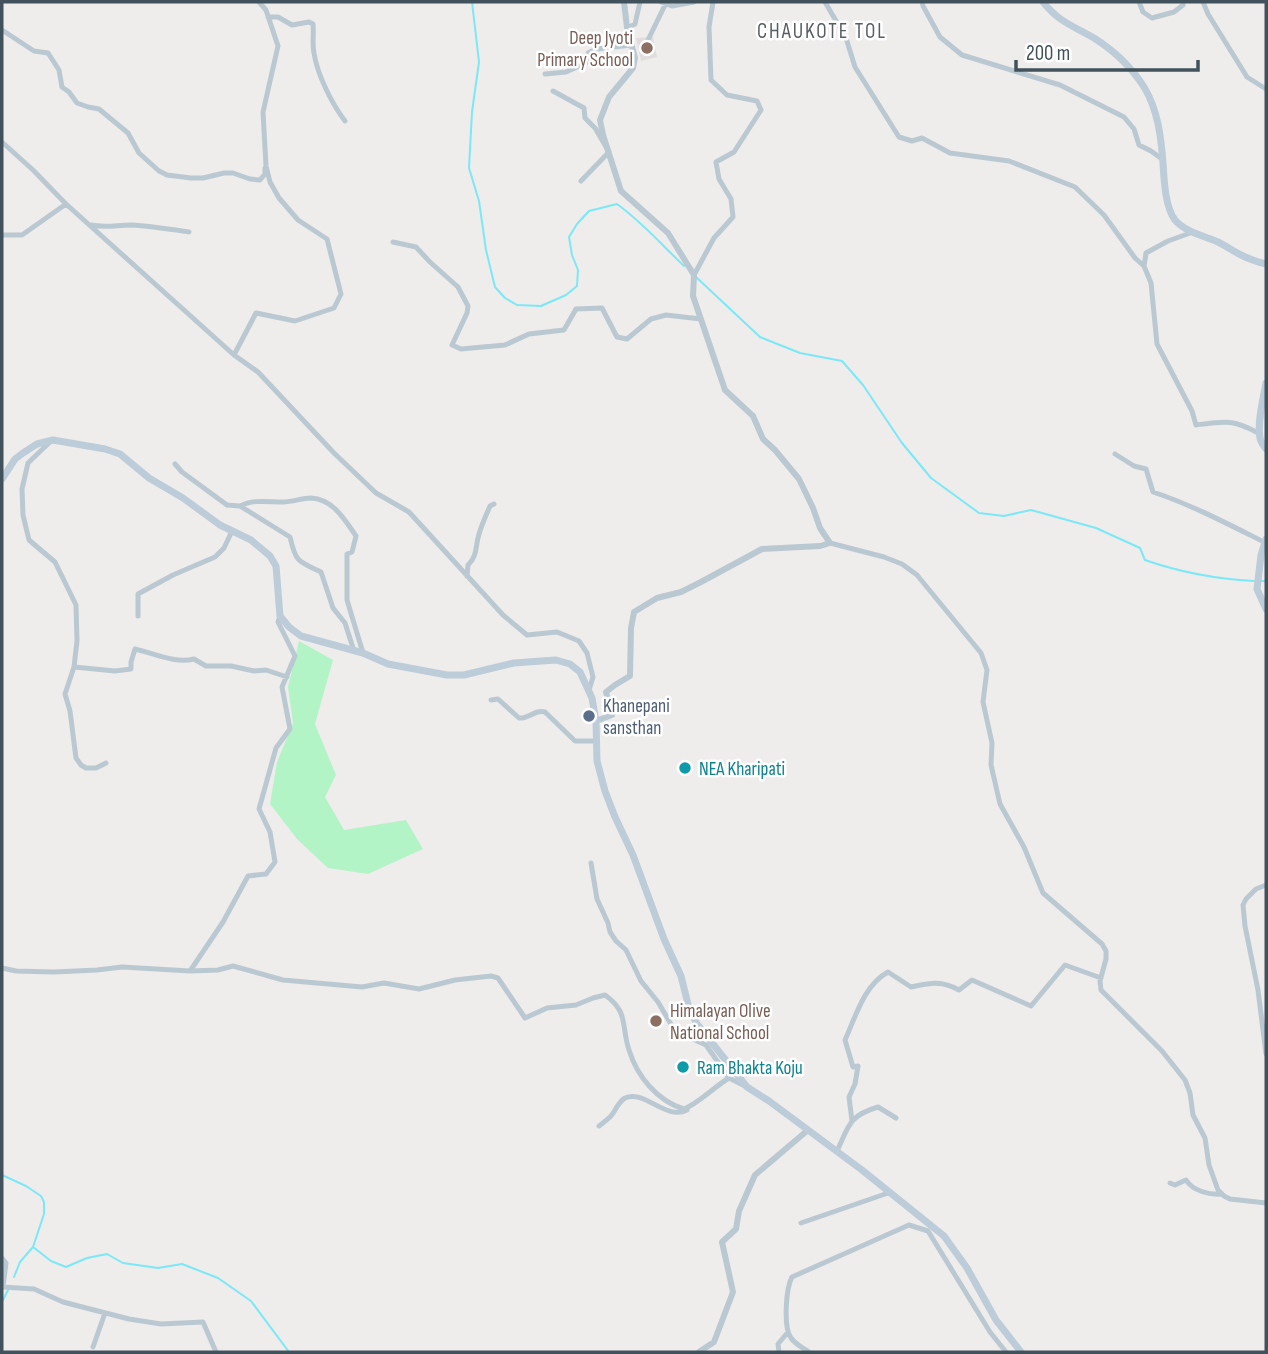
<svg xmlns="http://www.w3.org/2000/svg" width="1268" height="1354" font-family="'Sofia Sans Condensed',sans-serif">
  <rect width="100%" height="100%" fill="#efecec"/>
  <path fill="#e1ddde" d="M 653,37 L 657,57 L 641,61 L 636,38 Z"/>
  <path fill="#b3f4c7" d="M 299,641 L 333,660 L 315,724 L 336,775 L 325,797 L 344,830 L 406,820 L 423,849 L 368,874 L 328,868 L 297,839 L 270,804 L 277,762 L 293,723 L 288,687 Z"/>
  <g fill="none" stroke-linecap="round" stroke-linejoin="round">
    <path stroke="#7be8f6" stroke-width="2" d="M 472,2 L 479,62 L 472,112 L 469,168 L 479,201 L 486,250 L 495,287 L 505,298 L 517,305 L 541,306 L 566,295 L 577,286 L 578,270 L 572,255 L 569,237 L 577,224 L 589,211 L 617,204 C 642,222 662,245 684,266
      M 696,277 L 760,337 L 800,353 L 842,361 L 863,385 L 902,443 L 931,478 L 979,513 L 1004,516 L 1031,510 L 1096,528 L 1140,548 L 1145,560 C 1179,572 1217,579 1254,581
      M 1259,581 L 1266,581
      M 2,1175 L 26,1186 L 41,1196 L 44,1202 L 44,1214 L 33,1247 L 20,1262 L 14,1277
      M 33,1247 L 51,1261 L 66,1267 L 87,1258 L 107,1254 L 123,1263 L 158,1268 L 182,1264 L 218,1278 L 251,1301 L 289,1352
      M 2,1302 L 8,1290"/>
    <path stroke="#bac9d1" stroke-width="5" d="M 661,2 L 672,6 L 694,2
      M 825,2 L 846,38 L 855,67 L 899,137 L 912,141 L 922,138 L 950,153 L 1009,161 L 1075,187 L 1104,215 L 1135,258 L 1144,266
      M 922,2 L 923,6 L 940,37 L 962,55 L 1060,85 L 1124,117 L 1134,129 L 1139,145 L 1151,151 L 1162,159
      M 1139,2 L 1143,12 L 1152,18 L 1174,12 L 1183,5 L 1183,2
      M 1203,2 L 1208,14 L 1247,77 L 1266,89
      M 268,17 L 278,17 L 292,25 L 309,22 L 313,24 C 314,34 312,44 314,53 C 317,74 332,104 345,121
      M 627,28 L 635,24 L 640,2
      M 2,30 L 34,51 L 48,53 L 59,70 L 62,87 L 69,92 L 77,103 L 88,107 L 99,109 L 128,133 L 139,153 L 159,171 L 167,175 L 191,178 L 203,178 L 224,173 L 233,173 L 250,179 L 260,180 L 265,174 L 265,168
      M 647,42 L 666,3
      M 545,74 L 566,72 L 586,63 L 588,53 L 596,49 L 631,45
      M 553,91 L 584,108 L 585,118 L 595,128 L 609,152 L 581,181
      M 2,142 L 33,170 L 66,204 L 234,355 L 258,372 L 334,453 L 376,493 L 409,512 L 503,615 L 527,635 L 557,632 L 579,641 L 587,653 L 593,677 L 589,690
      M 91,225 C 105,228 117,225 131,225 C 150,226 169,229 189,232
      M 1193,232 L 1168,241 L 1146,253 L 1144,266 L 1151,283 L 1157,344 L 1192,411 L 1196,425 C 1226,421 1233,419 1260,434
      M 2,235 L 22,235 L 66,204
      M 393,242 L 416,247 L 430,262 L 458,287 L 468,306 L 467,313 L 452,345 L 461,349 L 505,345 L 529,334 L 564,330 L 576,309 L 602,308 L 617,337 L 627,339 L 651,319 L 666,315 L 701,319
      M 694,275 L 714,238 L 733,217 L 731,199 L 719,179 L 716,162 L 734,152 L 761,110 L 757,101 L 727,95 L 711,80 L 709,27 L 713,2
      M 234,355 L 256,313 L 295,321 L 334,308 L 341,294 L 327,239 L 298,220 L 279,198 L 270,182 L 266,166 L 263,112 L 278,46 L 266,10 L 259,2
      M 52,440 L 28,463 L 22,489 L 23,515 L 29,540 L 55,562 L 76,605 L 77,641 L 74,667 L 65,694 L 70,711 L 76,758 L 81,765 L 86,768 L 96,768 L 106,763
      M 1115,454 L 1134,466 L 1146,469 L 1153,492 C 1192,505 1228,524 1264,542
      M 175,464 L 182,472 L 227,505 L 240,506 L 290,537 C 296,563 298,561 321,572 L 333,608 L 345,623 L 354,651
      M 240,506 C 253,499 268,502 283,502 C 293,502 302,498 311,498 C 333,499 345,520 356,536 L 352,552 L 347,554 L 347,600 L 363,653
      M 830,543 L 884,557 L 902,564 L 917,575 L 981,653 L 987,670 L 983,702 L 992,743 L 991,765 L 1000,804 L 1024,847 L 1043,893 L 1102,944 L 1106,951 L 1106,959 L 1100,981 L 1101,990 L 1162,1051 L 1185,1080 L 1190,1093 L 1193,1115 L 1205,1138 L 1209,1165 L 1218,1190 L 1224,1196 L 1230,1199 L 1266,1203
      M 467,576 L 468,565 C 478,555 475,547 479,534 C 482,524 486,515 490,506 L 494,504
      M 138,616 L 138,594 L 173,575 L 215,557 L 224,548 L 232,531
      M 74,667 L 115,671 L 131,669 L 131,662 L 135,649 C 153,653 176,664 194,659 L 206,666 L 231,666 L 254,671 L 266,670 L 287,677
      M 491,700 L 498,699 L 519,718 C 529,719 535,709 545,712 L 575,741 L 596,741
      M 591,863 L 597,899 L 608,923 L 610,932 L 616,941 L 626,950 L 641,981 L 658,1002 L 675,1031 L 706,1045 L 729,1078
      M 1266,885 L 1256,889 L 1246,899 L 1243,905 L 1245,926 L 1258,990 L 1266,1054
      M 2,968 L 16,971 L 54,972 L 97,970 L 122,967 L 190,971 L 223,922 L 248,876 L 266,874 L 275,862 L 270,832 L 259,809 L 276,748 L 290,729 L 282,687 L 295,656 L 278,622 L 280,616
      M 190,971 L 218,970 L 233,966 L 283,980 L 362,987 L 384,983 L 419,989 L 455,980 L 491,976 L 498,978 L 525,1018 L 547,1008 L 576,1005 L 593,998 L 605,995 C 629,1012 621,1026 629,1050 C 637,1076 657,1101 684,1109 C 699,1103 714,1087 729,1078 L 745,1086
      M 852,1121 L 849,1097 L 855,1084 L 858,1066 L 853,1067 L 845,1040 C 856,1016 864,985 888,972 L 911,987 C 930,983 941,980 959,990 L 972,980 L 1031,1006 L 1065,965 L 1101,978
      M 599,1126 C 603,1123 608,1119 611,1116 C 616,1110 618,1102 625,1098 C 644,1089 666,1121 687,1110
      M 837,1151 C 849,1126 848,1116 878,1107 L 896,1118
      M 1170,1183 L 1175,1185 L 1186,1180 C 1193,1191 1209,1195 1222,1194
      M 801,1223 L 891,1192
      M 2,1258 L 6,1263 L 3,1287 L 34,1289 L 63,1302 L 129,1319 L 161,1324 L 203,1322 L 216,1352
      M 93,1347 L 105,1313
      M 779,1352 L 778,1344 L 788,1332
      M 809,1352 C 803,1348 795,1344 791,1338 C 783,1327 786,1288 792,1277 L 909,1225 L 928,1231 L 990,1332 L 1006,1352"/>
    <path stroke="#bac9d1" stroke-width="6" d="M 596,721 L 612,715 L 606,692 L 615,685 L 630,676 L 631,628 L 634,612 L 657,598 L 681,592 L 701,582 L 762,549 L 820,546 L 830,543 L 820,528 L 813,508 L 799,479 L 775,450 L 763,439 L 753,416 L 725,390 L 693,296 L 694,275 L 668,233 L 621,191 L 603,135 L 600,120 L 609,97 L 633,68 L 635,58 L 627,28 L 624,2
      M 699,1352 L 714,1342 L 733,1292 L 722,1242 L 736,1229 L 739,1211 L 755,1175 L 808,1130"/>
    <path stroke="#bcccd8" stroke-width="7" d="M 1043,2 C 1060,23 1072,25 1094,38 C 1113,50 1132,68 1144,87 C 1158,110 1161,137 1163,163 C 1164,179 1165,207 1175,220 C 1185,232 1205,236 1218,242 C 1226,246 1233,251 1241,255 C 1249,259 1258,262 1266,264
      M 1266,383 C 1263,399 1257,423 1260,438 C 1261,443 1263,445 1266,449
      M 2,479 L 15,459 L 23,453 L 37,444 L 53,440 L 105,449 L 120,454 L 149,478 L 183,498 L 220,525 L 251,540 L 270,556 L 276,566 L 280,616 L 289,627 L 301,636 L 363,653 L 388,664 L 447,675 L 464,675 L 514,663 L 541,661 L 556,660 L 570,664 L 580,672 L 592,698 L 596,721 L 597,761 L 605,791 L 615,817 L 633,855 L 664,939 L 681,976 L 689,1008 L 697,1024 L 747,1087 L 769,1101 L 862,1170 L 944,1236 L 967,1268 L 996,1320 L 1021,1352
      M 1266,539 L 1261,555 L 1257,589 L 1266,609"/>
  </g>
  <g fill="#8d6e63" stroke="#fff" stroke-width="2.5">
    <circle cx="647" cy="48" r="7"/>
    <circle cx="656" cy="1021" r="7"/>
  </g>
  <circle fill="#5c6f8a" stroke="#fff" stroke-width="2.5" cx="589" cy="716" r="7"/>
  <g fill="#0f9aa8" stroke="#fff" stroke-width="2.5">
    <circle cx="685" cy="768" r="7"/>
    <circle cx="683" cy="1067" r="7"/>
  </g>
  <g text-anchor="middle" stroke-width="5" stroke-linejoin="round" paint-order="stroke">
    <g font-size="19" fill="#785e54" stroke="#fff" text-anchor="end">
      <text x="633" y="44">Deep Jyoti<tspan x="633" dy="22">Primary School</tspan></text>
      <text x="670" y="1017" text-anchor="start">Himalayan Olive<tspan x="670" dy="22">National School</tspan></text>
    </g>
    <g font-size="19" fill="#4e5e75" stroke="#fff" text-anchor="start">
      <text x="603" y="712">Khanepani<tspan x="603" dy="22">sansthan</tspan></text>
    </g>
    <g font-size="19" fill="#0d838f" stroke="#fff" text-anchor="start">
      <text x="699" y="775">NEA Kharipati</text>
      <text x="697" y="1074">Ram Bhakta Koju</text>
    </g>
    <g font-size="21" letter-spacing="2" fill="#585d62" stroke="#fff">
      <text x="822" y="38">CHAUKOTE TOL</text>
    </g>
  </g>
  <rect width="1268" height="1354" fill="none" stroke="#42525c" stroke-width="7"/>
  <path d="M1016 60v10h182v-10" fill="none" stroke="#42525c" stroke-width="3.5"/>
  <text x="1026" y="60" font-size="21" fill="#42525c" stroke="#ffffff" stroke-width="5" paint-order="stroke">200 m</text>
</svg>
